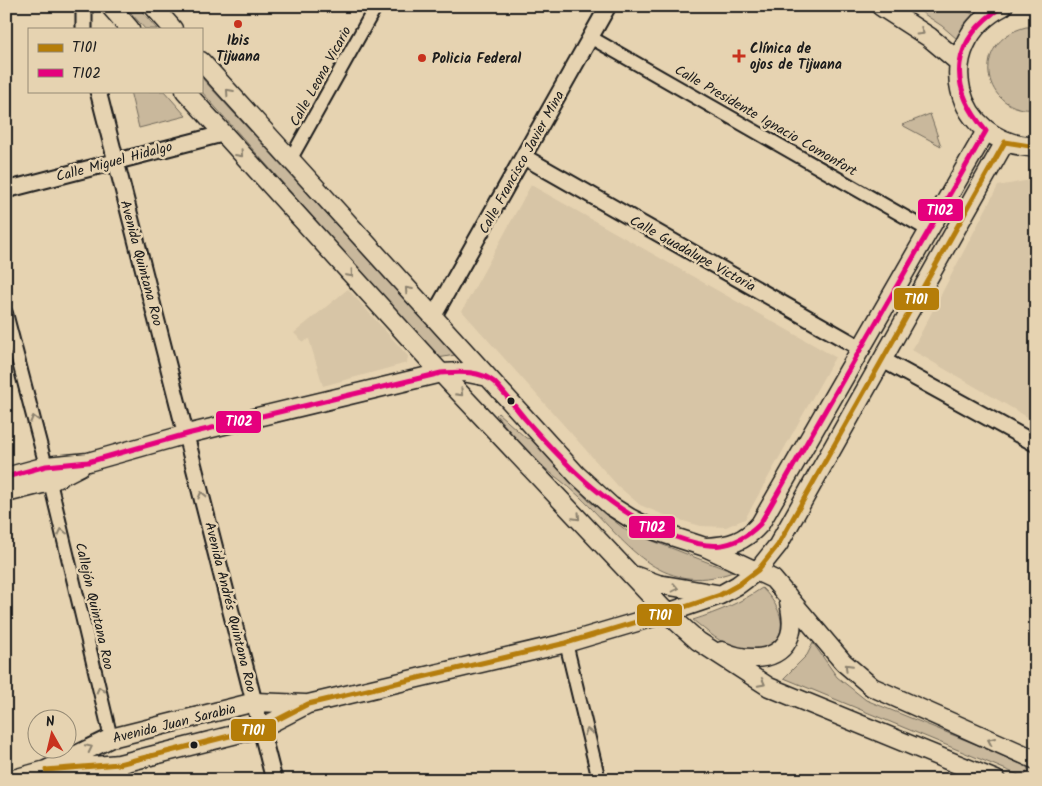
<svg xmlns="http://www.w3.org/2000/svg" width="1042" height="786" font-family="Kalam,sans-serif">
  <rect width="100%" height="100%" fill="#e6d3b1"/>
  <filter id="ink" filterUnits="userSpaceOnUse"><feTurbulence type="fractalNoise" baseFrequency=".02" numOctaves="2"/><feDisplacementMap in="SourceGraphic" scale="10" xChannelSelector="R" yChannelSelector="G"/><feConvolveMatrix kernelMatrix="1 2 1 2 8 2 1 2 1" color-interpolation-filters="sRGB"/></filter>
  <g filter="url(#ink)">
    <path fill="#d7c5a6" d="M 1036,179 L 1036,422 L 912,350 L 998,186 Z
      M 531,185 L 835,357 L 745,519 L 726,527 L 701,526 L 669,517 L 640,505 L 618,486 L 462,311 Z
      M 348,289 L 408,356 L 407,363 L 323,386 L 309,339 L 303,342 L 294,333 Z"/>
    <path fill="#c9b89c" stroke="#726a5c" d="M 125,6 L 137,6 L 157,29 L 145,29 Z
      M 912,6 L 955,6 L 973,14 L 963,25 L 957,39 L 942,26 Z
      M 1026,27 L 1036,27 L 1036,109 C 984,115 967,42 1026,27 Z
      M 201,77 L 455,355 L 438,358 L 201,91 Z
      M 130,91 L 164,91 L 186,116 L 139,128 Z
      M 930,114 L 941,146 L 902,125 Z
      M 498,413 L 526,438 L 531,439 L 589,501 L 627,531 L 733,572 C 658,598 626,541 580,497 C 568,485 552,475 539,463 C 523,449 510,431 496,415 Z
      M 762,588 C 768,594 774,601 778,610 C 791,639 765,655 739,648 C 720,644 707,631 693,620 C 718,612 740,603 762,588 Z
      M 813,643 L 837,677 L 866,700 L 1025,764 L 1028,769 L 1026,774 L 1021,776 L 784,678 L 807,655 Z"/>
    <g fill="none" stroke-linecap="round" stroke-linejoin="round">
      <defs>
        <path id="minor" d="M 590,37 L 928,230
          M 290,160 L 376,6
          M 6,313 L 46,466
          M 50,482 L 111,738
          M 566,643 L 599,780
          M 119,764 L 123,780"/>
        <path id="tertiary" d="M 84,6 L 84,29
          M 98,91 L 274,780
          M 524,157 L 862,349
          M 6,190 L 222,134
          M 433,317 L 608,6
          M 883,360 L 1036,444"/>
        <path id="secondary" d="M 110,6 L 130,29
          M 153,6 L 173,29
          M 201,61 L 577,475 L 611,506 L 630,518 L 656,531 L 705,547 L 773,579 L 843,662 L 872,687 L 1036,760
          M 185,91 L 441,373 L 667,613 L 698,641 L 769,687 L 996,780
          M 6,477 L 46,466 L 88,462 L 187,434 L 441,373 L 463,372 L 488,377
          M 6,493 L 50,482 L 81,466
          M 706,547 C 730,546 744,542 760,524 L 986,131
          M 636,576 L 658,584 L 717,594
          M 722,651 C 744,661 780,664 790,635 C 794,622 790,608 788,596
          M 46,770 L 119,764 L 261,728 L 308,704 L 566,643 L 667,613 L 720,595 L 738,585 L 758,570 L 778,545 L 1005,142
          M 10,780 L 46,770 L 111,738 L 255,702 L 305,704"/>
        <path id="primary" d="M 881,6 L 929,37 L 959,62
          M 1003,6 C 929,44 953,145 1036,147"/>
      </defs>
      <use href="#minor" stroke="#1c1c1c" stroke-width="16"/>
      <use href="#tertiary" stroke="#1c1c1c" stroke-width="19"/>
      <use href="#secondary" stroke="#1c1c1c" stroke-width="21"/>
      <use href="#primary" stroke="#1c1c1c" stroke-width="22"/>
      <use href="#minor" stroke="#e6d3b1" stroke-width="12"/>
      <use href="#tertiary" stroke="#e6d3b1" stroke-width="15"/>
      <use href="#secondary" stroke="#e6d3b1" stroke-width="18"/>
      <use href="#primary" stroke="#e6d3b1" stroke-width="19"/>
      <defs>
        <path id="bus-1" d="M 46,770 L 119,764 L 261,728 L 308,704 L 566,643 L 667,613 L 720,595 L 738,585 L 758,570 L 778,545 L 1005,142 L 1036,147"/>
        <path id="bus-2" d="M 6,477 L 46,466 L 88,462 L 187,434 L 441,373 C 459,372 479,370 494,382 C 506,394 515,407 526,420 C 568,468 613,513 673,536 C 708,549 732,552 760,524 L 986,131 C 946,84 951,40 1003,6"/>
      </defs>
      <use href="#bus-1" stroke="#e6d3b1" stroke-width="9"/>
      <use href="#bus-2" stroke="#e6d3b1" stroke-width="9"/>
      <use href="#bus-1" stroke="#b57d08" stroke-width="5"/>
      <use href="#bus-2" stroke="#e5007d" stroke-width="5"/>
    </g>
    <defs><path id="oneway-chevron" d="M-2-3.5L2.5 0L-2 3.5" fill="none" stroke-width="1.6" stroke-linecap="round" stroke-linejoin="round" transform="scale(1.25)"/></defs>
    <g stroke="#8b816e">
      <use href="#oneway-chevron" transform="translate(921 32) rotate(32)"/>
      <use href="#oneway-chevron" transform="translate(229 92) rotate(-132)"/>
      <use href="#oneway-chevron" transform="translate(240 154) rotate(48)"/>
      <use href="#oneway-chevron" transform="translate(350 274) rotate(48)"/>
      <use href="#oneway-chevron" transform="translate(408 290) rotate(-132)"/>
      <use href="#oneway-chevron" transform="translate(460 393) rotate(46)"/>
      <use href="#oneway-chevron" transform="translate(34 419) rotate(-105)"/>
      <use href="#oneway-chevron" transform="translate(202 495) rotate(-104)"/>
      <use href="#oneway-chevron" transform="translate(577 517) rotate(47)"/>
      <use href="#oneway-chevron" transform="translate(62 532) rotate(-103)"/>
      <use href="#oneway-chevron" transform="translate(675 588) rotate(12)"/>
      <use href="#oneway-chevron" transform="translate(848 667) rotate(-134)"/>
      <use href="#oneway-chevron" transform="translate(762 683) rotate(28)"/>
      <use href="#oneway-chevron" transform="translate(100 690) rotate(-103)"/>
      <use href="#oneway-chevron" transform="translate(588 732) rotate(-104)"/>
      <use href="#oneway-chevron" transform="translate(991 741) rotate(-156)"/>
      <use href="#oneway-chevron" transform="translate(89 748) rotate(-26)"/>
    </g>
  </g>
  <g fill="#c8321e" stroke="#e6d3b1" stroke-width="2">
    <circle cx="238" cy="24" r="5"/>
    <path d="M736.5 48.5h5v5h5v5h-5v5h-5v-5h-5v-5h5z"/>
    <circle cx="422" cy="58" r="5"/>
  </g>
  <g fill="#1c1c1c" stroke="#e6d3b1" stroke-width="2">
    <circle cx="511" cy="401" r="4.5"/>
    <circle cx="194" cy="745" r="4.5"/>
  </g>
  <g text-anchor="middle" stroke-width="5" stroke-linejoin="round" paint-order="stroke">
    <g font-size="14" font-weight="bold" fill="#1c1c1c" stroke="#e6d3b1" text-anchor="start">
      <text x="238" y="45" text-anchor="middle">Ibis<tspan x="238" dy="16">Tijuana</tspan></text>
      <text x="750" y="53">Clínica de<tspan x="750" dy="16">ojos de Tijuana</tspan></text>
      <text x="432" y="63">Policia Federal</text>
    </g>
    <g font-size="14" fill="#1c1c1c" stroke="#e6d3b1">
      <text transform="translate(320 76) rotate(-61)" y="5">Calle Leona Vicario</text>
      <text transform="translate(766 120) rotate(30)" y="5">Calle Presidente Ignacio Comonfort</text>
      <text transform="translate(114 161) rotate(-15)" y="5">Calle Miguel Hidalgo</text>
      <text transform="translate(521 162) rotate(-61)" y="5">Calle Francisco Javier Mina</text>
      <text transform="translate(693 253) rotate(29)" y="5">Calle Guadalupe Victoria</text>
      <text transform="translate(142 263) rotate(75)" y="5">Avenida Quintana Roo</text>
      <text transform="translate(95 606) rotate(77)" y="5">Callejón Quintana Roo</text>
      <text transform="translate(231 607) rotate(76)" y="5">Avenida Andrés Quintana Roo</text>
      <text transform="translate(174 723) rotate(-14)" y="5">Avenida Juan Sarabia</text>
    </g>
  </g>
  <g stroke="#e6d3b1" stroke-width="2">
    <rect x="917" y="198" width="47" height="24" rx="5" fill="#e5007d"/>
    <rect x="893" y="287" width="47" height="24" rx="5" fill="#b57d08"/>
    <rect x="215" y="410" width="47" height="24" rx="5" fill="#e5007d"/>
    <rect x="628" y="515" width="48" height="24" rx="5" fill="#e5007d"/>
    <rect x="636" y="603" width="47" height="24" rx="5" fill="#b57d08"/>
    <rect x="230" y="718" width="47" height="24" rx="5" fill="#b57d08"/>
  </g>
  <g font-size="14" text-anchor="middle" font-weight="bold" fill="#fff">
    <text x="940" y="215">T102</text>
    <text x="916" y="304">T101</text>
    <text x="239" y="426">T102</text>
    <text x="652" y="532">T102</text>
    <text x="660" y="620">T101</text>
    <text x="253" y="735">T101</text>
  </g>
  <rect width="1042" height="786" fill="none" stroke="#e6d3b1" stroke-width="25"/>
  <rect x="12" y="12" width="1017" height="761" fill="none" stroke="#1c1c1c" stroke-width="2" filter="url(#ink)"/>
  <rect x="28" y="28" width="175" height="65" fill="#e6d3b1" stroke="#958a75"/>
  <rect x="38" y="44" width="25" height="8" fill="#b57d08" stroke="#958a75"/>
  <text x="72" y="52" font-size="15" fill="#1c1c1c">T101</text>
  <rect x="38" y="69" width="25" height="8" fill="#e5007d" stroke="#958a75"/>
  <text x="72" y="78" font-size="15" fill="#1c1c1c">T102</text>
  <g transform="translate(52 734) rotate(352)"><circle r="24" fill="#e6d3b1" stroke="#958a75"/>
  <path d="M0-4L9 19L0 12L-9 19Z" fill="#c8321e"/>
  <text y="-8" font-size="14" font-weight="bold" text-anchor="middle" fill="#1c1c1c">N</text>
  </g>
</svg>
